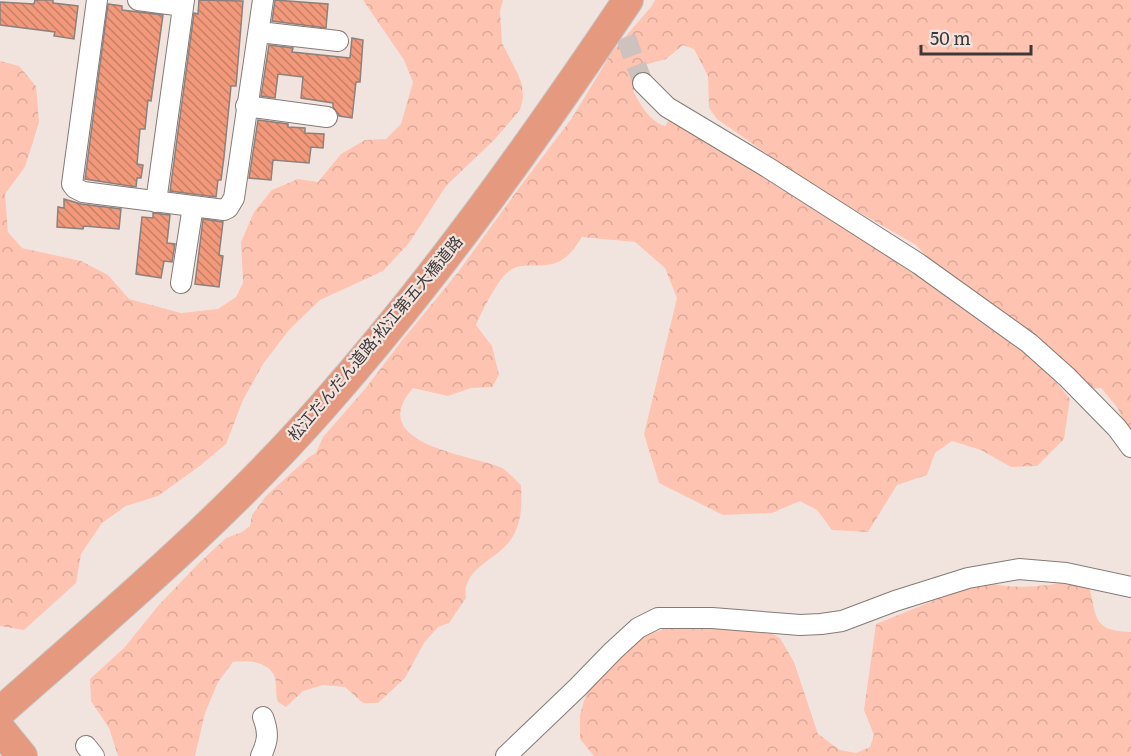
<svg xmlns="http://www.w3.org/2000/svg" width="1131" height="756" font-family="Literata,'Noto Sans JP',serif">
  <defs>
    <pattern id="forest-crowns" width="20" height="18" patternUnits="userSpaceOnUse" patternTransform="scale(1.5)"><rect width="20" height="18" fill="#fec4b1"/><path d="M2 6a3 3 0 1 1 6 0M12 15a3 3 0 1 1 6 0" fill="none" stroke="#dba999"/></pattern>
    <pattern id="building-back-hatch" width="6" height="6" patternUnits="userSpaceOnUse" patternTransform="scale(1.5)"><rect width="6" height="6" fill="#f3997b"/><path d="M-1 5l2 2M0 0l6 6M5-1l2 2" fill="none" stroke="#c67e66"/></pattern>
  </defs>
  <rect width="100%" height="100%" fill="#f1e4df"/>
  <path fill="url(#forest-crowns)" d="M 363,0 L 503,0 L 500,11 L 502,43 L 518,74 L 522,85 L 523,98 L 520,110 L 494,140 L 446,186 L 409,243 L 383,271 L 320,300 L 289,330 L 263,364 L 243,400 L 226,444 L 201,465 L 158,496 L 126,506 L 102,523 L 81,554 L 76,583 L 24,630 L 0,626 L 0,61 L 19,66 L 36,86 L 39,122 L 25,167 L 5,194 L 8,232 L 22,248 L 81,261 L 108,275 L 129,299 L 181,313 L 218,309 L 236,297 L 243,283 L 241,242 L 254,212 L 272,190 L 298,179 L 318,182 L 341,154 L 365,140 L 386,139 L 401,124 L 413,82 L 404,60 Z
    M 655,0 L 1131,0 L 1131,432 L 1126,426 L 1117,407 L 1101,388 L 1089,389 L 1027,329 L 931,262 L 916,245 L 810,184 L 717,119 L 709,108 L 708,76 L 694,49 L 683,45 L 666,59 L 644,65 L 633,91 C 641,105 649,121 665,126 L 670,118 L 690,125 L 907,265 L 1001,332 L 1043,366 L 1070,399 L 1064,439 L 1037,466 L 1011,467 L 981,450 L 952,441 L 935,453 L 927,475 L 897,485 L 868,532 L 832,530 L 817,510 L 800,501 L 772,513 L 723,515 L 659,483 L 644,434 L 677,298 L 665,268 L 635,242 L 582,237 C 574,250 563,264 547,265 C 533,267 518,262 507,273 C 497,281 481,313 476,325 L 492,346 L 499,375 L 492,387 L 471,388 L 448,396 L 413,388 C 365,443 466,454 500,467 C 507,470 515,480 521,485 C 522,504 522,520 513,536 C 500,560 461,567 466,598 L 449,623 L 438,627 L 424,643 L 405,678 L 378,703 L 363,703 L 345,687 L 323,685 L 303,691 L 286,707 L 278,702 C 275,694 277,686 275,678 C 270,661 247,660 233,662 L 218,682 L 205,713 L 195,756 L 118,756 L 109,728 L 91,701 L 90,679 L 125,647 L 158,606 L 198,564 L 226,538 L 242,532 L 250,526 L 252,515 L 266,496 L 309,457 L 316,453 L 323,437 L 365,389 L 404,338 L 459,271 L 519,188 L 572,118 L 612,52 L 651,7 Z
    M 1079,580 L 1088,583 C 1098,614 1089,631 1131,632 L 1131,756 L 594,756 L 580,739 L 580,715 L 587,691 L 614,660 L 641,637 L 676,625 L 760,627 L 780,638 L 794,662 L 818,734 L 840,750 L 856,753 L 870,747 L 874,735 L 864,710 L 876,624 L 982,581 C 1014,591 1046,586 1079,580 Z"/>
  <path fill="url(#building-back-hatch)" stroke="#8c817d" stroke-width="1.5" d="M 35,0 L 53,0 L 53,3 L 78,6 L 74,39 L 54,36 L 55,32 L 0,25 L 0,2 L 34,4 Z
    M 199,0 L 243,1 L 236,86 L 231,86 L 224,157 L 221,180 L 218,180 L 216,197 L 170,191 L 194,13 L 198,14 Z
    M 275,0 L 328,4 L 326,28 L 272,21 Z
    M 108,4 L 122,6 L 122,10 L 163,15 L 151,101 L 148,100 L 145,129 L 140,129 L 137,164 L 143,165 L 141,178 L 137,178 L 136,187 L 85,179 Z
    M 352,38 L 363,40 L 360,82 L 356,82 L 352,118 L 339,116 L 333,107 L 333,103 L 301,98 L 303,77 L 278,74 L 275,98 L 261,96 L 269,45 L 293,48 L 292,52 L 350,58 Z
    M 258,120 L 288,124 L 288,127 L 305,128 L 305,133 L 324,134 L 323,148 L 311,147 L 309,163 L 273,160 L 271,180 L 249,178 Z
    M 64,199 L 81,204 L 121,209 L 119,229 L 84,226 L 83,229 L 57,227 L 58,207 L 64,208 Z
    M 153,213 L 170,215 L 167,243 L 175,244 L 172,262 L 164,261 L 161,278 L 136,274 L 142,217 L 153,218 Z
    M 203,219 L 223,222 L 219,255 L 223,256 L 219,287 L 195,284 Z"/>
  <g fill="none" stroke-linecap="round" stroke-linejoin="round">
    <path stroke="#cdc2bd" stroke-width="20" stroke-dasharray="20 10" stroke-linecap="butt" d="M 615,9 L 643,83"/>
    <defs>
      <path id="minor" d="M 97,0 L 72,184 L 75,188 L 83,192 L 224,210 L 228,208 L 234,198 L 263,0
        M 138,0 L 183,6
        M 259,32 L 338,41
        M 643,83 L 667,107 L 767,167 L 919,264 L 1029,343 L 1067,377 L 1117,428 L 1131,447
        M 246,106 L 327,117
        M 156,202 L 184,0
        M 181,283 L 193,206
        M 86,746 L 94,756
        M 261,756 C 268,741 269,733 263,717
        M 506,756 L 577,688 L 613,651 L 638,628 L 658,618 L 712,618 L 800,625 L 821,624 L 842,621 L 895,601 L 968,578 L 1019,569 L 1066,573 L 1131,587"/>
      <path id="highway" d="M 0,712 C 111,614 225,518 323,406 C 435,279 534,140 628,0
        M 0,729 L 22,756"/>
    </defs>
    <use href="#minor" stroke="#857a76" stroke-width="22"/>
    <use href="#highway" stroke="#c5c4c3" stroke-width="32"/>
    <use href="#minor" stroke="#fff" stroke-width="20"/>
    <use href="#highway" stroke="#e5997f" stroke-width="30"/>
  </g>
  <g text-anchor="middle" stroke-width="4.5" stroke-linejoin="round" paint-order="stroke">
    <g font-size="16" fill="#3e3937" stroke="#f1e4df">
      <text transform="translate(375 338) rotate(-50)" y="6">松江だんだん道路;松江第五大橋道路</text>
    </g>
  </g>
  <path d="M921 45v9h110v-9" fill="none" stroke="#3e3937" stroke-width="3"/>
  <text x="930" y="45" font-size="18" fill="#3e3937" stroke="#f1e4df" stroke-width="4.5" paint-order="stroke">50 m</text>
</svg>
